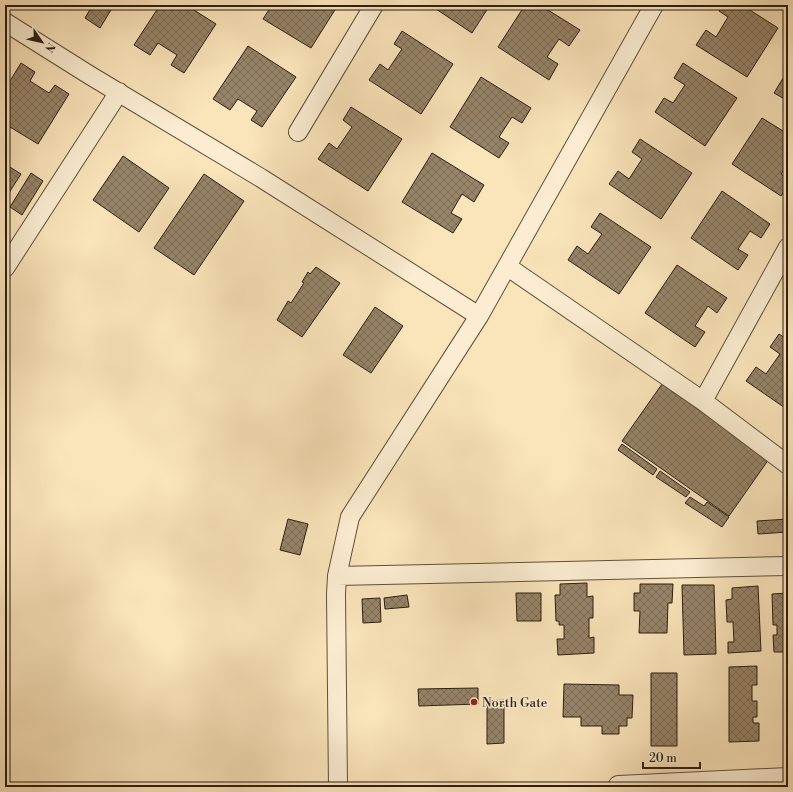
<svg xmlns="http://www.w3.org/2000/svg" width="793" height="792" font-family="'Libre Bodoni',serif">
  <defs>
    <pattern id="building-cross-hatch" width="8" height="8" patternUnits="userSpaceOnUse"><rect width="8" height="8" fill="#978469"/><path d="M0 0l8 8M0 8l8-8" fill="none" stroke="#7b6b55"/></pattern>
  </defs>
  <rect width="100%" height="100%" fill="#fae4ba"/>
  <filter id="stains"><feTurbulence type="fractalNoise" baseFrequency=".005" numOctaves="4"/><feColorMatrix values="0 0 0 0 .2 0 0 0 0 .09 0 0 0 0 .02 0 0 0 .5 -.17"/></filter>
  <radialGradient id="worn" r=".72"><stop offset=".6" stop-color="#630" stop-opacity="0"/><stop offset="1" stop-color="#630" stop-opacity=".3"/></radialGradient>
  <path fill="url(#building-cross-hatch)" stroke="#2c1d11" d="M 90,5 L 114,5 L 100,28 L 85,18 L 92,6 Z
    M 160,5 L 186,5 L 216,24 L 184,73 L 171,65 L 177,55 L 158,43 L 150,55 L 134,45 Z
    M 272,5 L 338,5 L 311,48 L 263,19 Z
    M 430,5 L 490,5 L 472,33 Z
    M 525,5 L 540,5 L 580,30 L 569,46 L 559,39 L 547,57 L 558,64 L 549,80 L 498,47 Z
    M 722,5 L 742,5 L 778,28 L 747,77 L 696,45 L 706,30 L 716,37 L 728,17 L 719,11 Z
    M 402,31 L 453,64 L 421,114 L 369,80 L 380,64 L 388,70 L 402,49 L 394,44 Z
    M 248,46 L 296,77 L 262,127 L 251,120 L 257,111 L 238,99 L 230,110 L 213,99 Z
    M 21,63 L 35,72 L 30,81 L 49,93 L 55,85 L 69,94 L 38,144 L 5,124 L 5,89 Z
    M 683,63 L 737,98 L 705,146 L 655,112 L 664,98 L 673,103 L 685,85 L 674,78 Z
    M 788,70 L 788,101 L 774,93 Z
    M 481,77 L 531,108 L 522,123 L 512,117 L 499,137 L 509,143 L 499,158 L 450,127 Z
    M 351,107 L 402,139 L 368,191 L 318,159 L 329,143 L 337,149 L 352,127 L 343,120 Z
    M 762,118 L 788,134 L 788,164 L 781,174 L 788,179 L 788,185 L 781,196 L 732,164 Z
    M 640,139 L 692,173 L 661,219 L 609,184 L 618,171 L 629,179 L 642,159 L 632,152 Z
    M 432,153 L 484,185 L 474,202 L 462,194 L 451,213 L 462,219 L 453,233 L 402,202 Z
    M 123,156 L 169,188 L 139,232 L 93,200 Z
    M 5,164 L 21,174 L 5,199 Z
    M 31,173 L 43,181 L 22,215 L 10,207 Z
    M 204,174 L 244,201 L 194,275 L 154,248 Z
    M 722,191 L 770,224 L 761,238 L 750,231 L 738,249 L 748,255 L 738,270 L 691,238 Z
    M 600,213 L 651,247 L 619,294 L 568,260 L 577,246 L 588,254 L 602,234 L 591,227 Z
    M 677,265 L 727,298 L 717,313 L 708,306 L 695,326 L 705,332 L 695,347 L 645,313 Z
    M 316,267 L 340,283 L 302,337 L 277,320 L 288,301 L 291,303 L 304,283 L 302,282 L 308,272 L 310,274 Z
    M 375,307 L 403,326 L 371,373 L 343,355 Z
    M 779,334 L 788,340 L 788,410 L 746,381 L 756,367 L 766,374 L 780,354 L 770,347 Z
    M 662,384 L 769,459 L 729,516 L 622,441 Z
    M 622,444 L 657,469 L 653,475 L 618,450 Z
    M 660,471 L 690,492 L 686,497 L 656,477 Z
    M 690,497 L 704,506 L 707,502 L 729,517 L 722,527 L 685,503 Z
    M 288,519 L 308,524 L 300,555 L 280,550 Z
    M 788,519 L 788,532 L 758,534 L 757,521 Z
    M 587,583 L 587,597 L 593,596 L 593,618 L 589,618 L 589,638 L 594,637 L 594,653 L 558,655 L 557,639 L 564,639 L 564,625 L 559,625 L 559,621 L 556,621 L 555,595 L 560,595 L 560,584 Z
    M 640,584 L 673,584 L 672,603 L 668,603 L 667,633 L 639,633 L 640,611 L 634,611 L 634,593 L 640,593 Z
    M 682,585 L 714,585 L 716,654 L 684,655 Z
    M 758,586 L 761,651 L 728,653 L 728,642 L 734,642 L 733,622 L 727,622 L 726,600 L 732,599 L 732,588 Z
    M 516,593 L 541,593 L 541,621 L 517,621 Z
    M 788,593 L 788,652 L 774,652 L 773,635 L 777,635 L 777,625 L 773,625 L 772,594 Z
    M 407,595 L 409,607 L 385,609 L 384,598 Z
    M 380,598 L 381,622 L 363,623 L 362,599 Z
    M 757,666 L 757,685 L 752,685 L 752,701 L 757,701 L 757,717 L 753,717 L 753,723 L 759,723 L 759,741 L 729,742 L 729,667 Z
    M 651,673 L 677,673 L 677,746 L 651,746 Z
    M 564,684 L 619,685 L 619,695 L 633,695 L 632,718 L 627,718 L 627,726 L 619,726 L 619,734 L 602,734 L 602,726 L 581,726 L 581,717 L 563,717 Z
    M 478,688 L 478,704 L 419,706 L 418,689 Z
    M 504,700 L 504,743 L 487,744 L 487,701 Z"/>
  <g fill="none" stroke-linecap="round" stroke-linejoin="round">
    <defs>
      <path id="minor" d="M 5,22 L 91,76 L 261,178 L 479,316
        M 298,132 L 374,5
        M 508,267 L 703,401 L 788,465
        M 5,268 L 119,92
        M 703,401 L 788,247
        M 337,576 L 788,566
        M 338,787 L 336,594 L 337,576 L 350,517 L 479,316 L 654,5"/>
      <path id="tertiary" d="M 619,787 L 788,779"/>
    </defs>
    <use href="#minor" stroke="#604f3b" stroke-width="20"/>
    <use href="#tertiary" stroke="#604f3b" stroke-width="24"/>
    <use href="#minor" stroke="#fcedd2" stroke-width="18"/>
    <use href="#tertiary" stroke="#fcedd2" stroke-width="22"/>
  </g>
  <circle fill="#8f2418" stroke="#fcedd2" stroke-width="1.5" cx="474" cy="702" r="4"/>
  <g text-anchor="middle" stroke-width="3" stroke-linejoin="round" paint-order="stroke">
    <g font-size="13" fill="#2c1d11" stroke="#fcedd2" text-anchor="start">
      <text x="482" y="707">North Gate</text>
    </g>
  </g>
  <rect width="793" height="792" fill="none" stroke="#fae4ba" stroke-width="20"/>
  <rect x="6" y="6" width="781" height="780" fill="none" stroke="#2c1d11" stroke-width="2"/>
  <rect x="10" y="10" width="773" height="772" fill="none" stroke="#2c1d11"/>
  <g transform="translate(42 42) rotate(124)" stroke="#fcedd2" stroke-width="3" paint-order="stroke">
  <path d="M0-3L7 15L0 10L-7 15Z" fill="#2c1d11"/>
  <text y="-6" font-size="11" font-weight="bold" text-anchor="middle" fill="#2c1d11">N</text>
  </g>
  <path d="M643 762v6h57v-6" fill="none" stroke="#2c1d11" stroke-width="2"/>
  <text x="649" y="762" font-size="12" fill="#2c1d11" stroke="#fcedd2" stroke-width="3" paint-order="stroke">20 m</text>
  <rect width="100%" height="100%" filter="url(#stains)"/>
  <rect width="100%" height="100%" fill="url(#worn)"/>
</svg>
